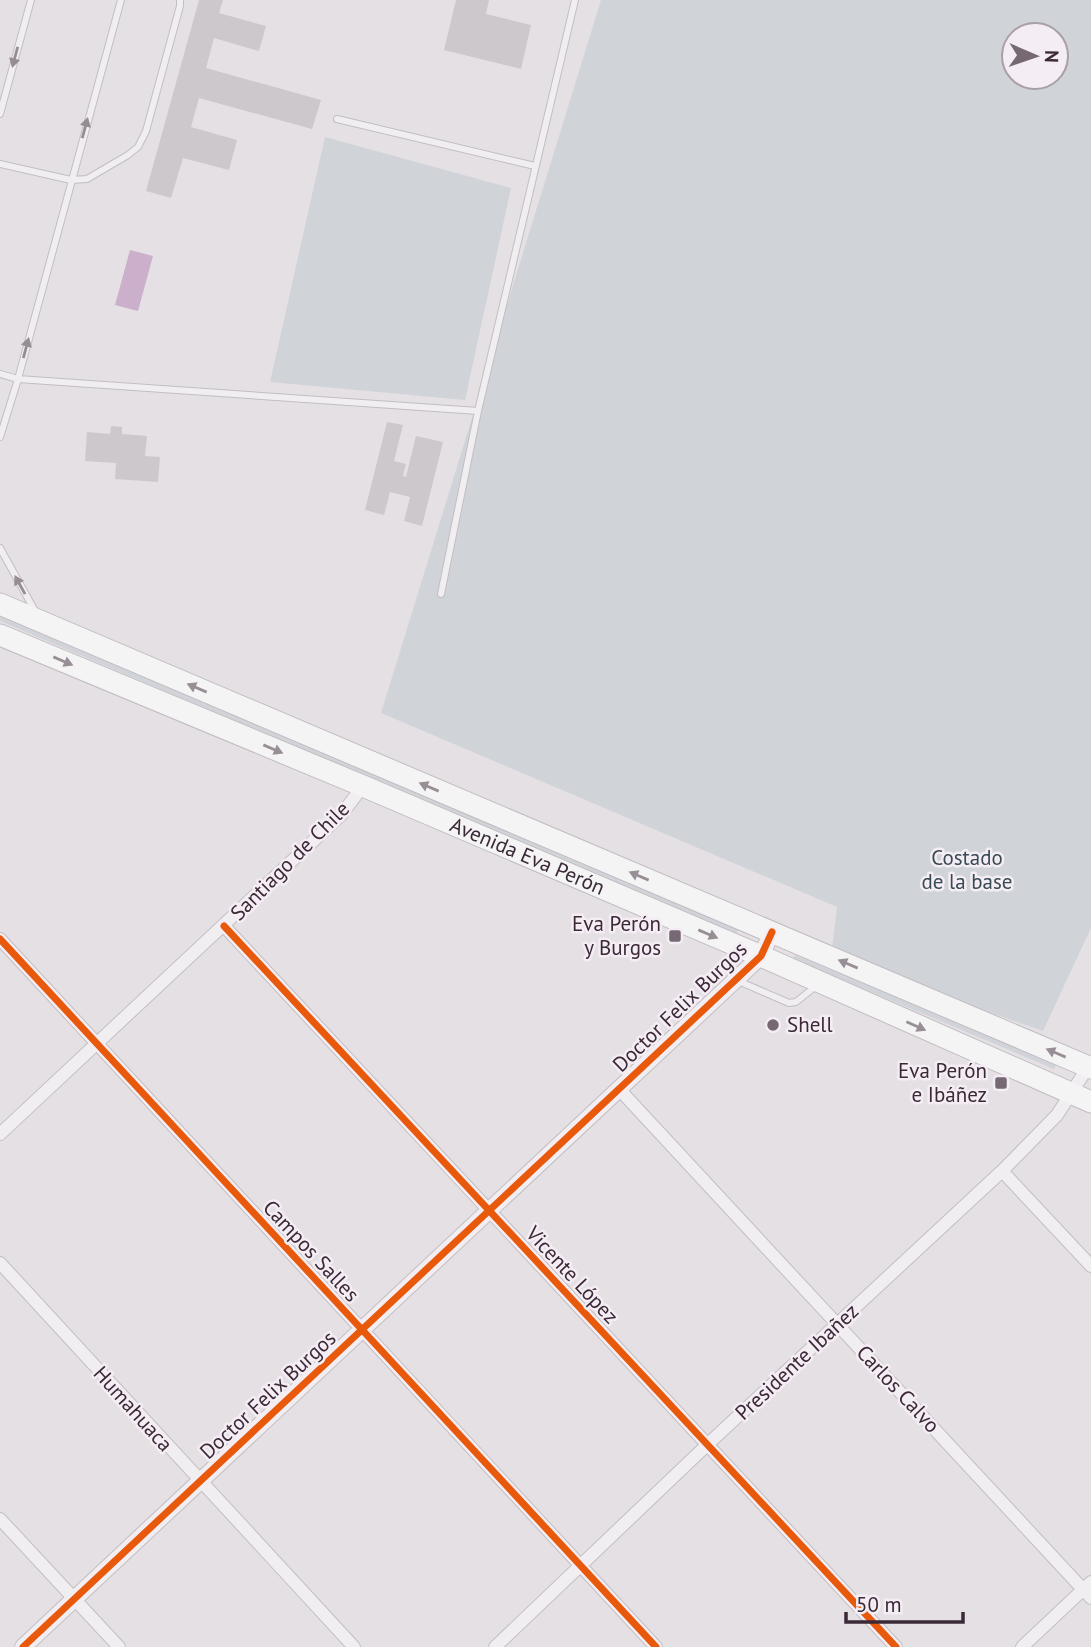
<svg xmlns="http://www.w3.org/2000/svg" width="1091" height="1647" font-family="'PT Sans',sans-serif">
  <rect width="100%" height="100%" fill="#e4e0e4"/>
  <path fill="#d0d4d8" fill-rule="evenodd" d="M 601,0 L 1091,0 L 1091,928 L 1043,1031 L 831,957 L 837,907 L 381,713 ZM 1014,35 L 1056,35 L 1056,77 L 1014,77 Z
    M 325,137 L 511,188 L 465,400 L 270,382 Z
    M 0,616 L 738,929 L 737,934 L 0,621 Z
    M 795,955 L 1053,1062 L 1056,1065 L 1054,1069 L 793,959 Z"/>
  <path fill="#ccb0cb" d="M 130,250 L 153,256 L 138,311 L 115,305 Z"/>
  <path fill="#ccc8cc" d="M 199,0 L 223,0 L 219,13 L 266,26 L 259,51 L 214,38 L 206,68 L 321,100 L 312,129 L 199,98 L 191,127 L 237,140 L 229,170 L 183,158 L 171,198 L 146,191 Z
    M 456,0 L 489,0 L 486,14 L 531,25 L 521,69 L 444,50 Z
    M 387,422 L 403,425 L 394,461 L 406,464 L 403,476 L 406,477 L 416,436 L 443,442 L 422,526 L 404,521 L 410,497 L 390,492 L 384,515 L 365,510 Z
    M 111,426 L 122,427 L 122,434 L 147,436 L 145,456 L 160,457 L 158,482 L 115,479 L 116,463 L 85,461 L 87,432 L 110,434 Z"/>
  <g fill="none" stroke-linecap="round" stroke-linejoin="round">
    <defs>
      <path id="service" d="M 0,114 L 31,0
        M 337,119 L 535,166
        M 0,164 L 71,180 L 87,179 L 128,155 L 138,147 L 146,131 L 180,6 L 180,0
        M 0,374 L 18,379 L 478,411
        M 0,437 L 18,379 L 121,0
        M 0,548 L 35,611
        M 441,594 L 478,411 L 575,0
        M 736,980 L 789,1003 L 796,1002 L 816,986"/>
      <path id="minor" d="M 224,926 L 896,1647
        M 0,939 L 656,1647
        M 619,1089 L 1091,1598
        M 0,1134 L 341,815 L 363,786
        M 1002,1171 L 1091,1266
        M 0,1263 L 354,1647
        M 0,1519 L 119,1647
        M 495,1647 L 708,1444 L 1002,1171 L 1057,1115 L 1088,1067
        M 1022,1647 L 1091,1582"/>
      <path id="tertiary" d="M 23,1647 L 761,956 L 772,932"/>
      <g id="primary">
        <path d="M 0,604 L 1091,1068"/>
        <path id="s1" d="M 0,635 L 363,786 L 761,956 L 1091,1102"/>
      </g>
    </defs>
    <use href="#service" stroke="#c2bec2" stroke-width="8"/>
    <use href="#minor" stroke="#c2bec2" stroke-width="14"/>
    <use href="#tertiary" stroke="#c2bec2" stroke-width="18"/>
    <use href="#primary" stroke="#c1bcc1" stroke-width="23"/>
    <use href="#service" stroke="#f1eef1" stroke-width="6"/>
    <use href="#minor" stroke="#f1eef1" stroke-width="12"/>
    <use href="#tertiary" stroke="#f1eef1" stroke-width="16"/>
    <use href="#primary" stroke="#f4f4f4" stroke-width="21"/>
    <defs>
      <path id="cycleway" d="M 224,926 L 896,1647
        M 0,939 L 656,1647
        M 23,1647 L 761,956 L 772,932"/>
    </defs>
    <use href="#cycleway" stroke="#f4edf3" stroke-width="11"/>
    <use href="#cycleway" stroke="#e8590c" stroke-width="7"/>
  </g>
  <defs><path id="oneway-solid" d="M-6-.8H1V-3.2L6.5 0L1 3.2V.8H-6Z" transform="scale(1.75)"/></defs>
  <g fill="#968c94">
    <use href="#oneway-solid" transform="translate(15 57) rotate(105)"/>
    <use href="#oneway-solid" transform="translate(85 128) rotate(-75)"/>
    <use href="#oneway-solid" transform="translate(26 348) rotate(-75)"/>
    <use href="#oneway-solid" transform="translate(20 585) rotate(-119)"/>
  </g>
  <g fill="#988e96">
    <use href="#oneway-solid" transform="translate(63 661) rotate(23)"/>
    <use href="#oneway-solid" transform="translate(197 688) rotate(-157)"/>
    <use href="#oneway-solid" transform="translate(273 749) rotate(23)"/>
    <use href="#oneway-solid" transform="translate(429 787) rotate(-157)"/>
    <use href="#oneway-solid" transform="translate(639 876) rotate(-157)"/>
    <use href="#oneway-solid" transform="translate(708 934) rotate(23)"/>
    <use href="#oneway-solid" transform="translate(848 964) rotate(-157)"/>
    <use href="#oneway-solid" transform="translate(916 1026) rotate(24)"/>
    <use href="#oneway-solid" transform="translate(1056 1053) rotate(-157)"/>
  </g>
  <g fill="#766974" stroke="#f4edf3" stroke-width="2.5">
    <rect x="668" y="929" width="14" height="14" rx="3.5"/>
    <circle cx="773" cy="1025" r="7"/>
    <rect x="994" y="1076" width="14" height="14" rx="3.5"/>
  </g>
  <g text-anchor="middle" stroke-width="5" stroke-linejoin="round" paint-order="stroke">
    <g font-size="21" fill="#3b2938" stroke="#f4edf3">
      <text dy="7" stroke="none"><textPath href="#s1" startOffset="572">Avenida Eva Perón</textPath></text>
      <text transform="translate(290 861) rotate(-45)" y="7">Santiago de Chile</text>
      <text transform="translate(680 1007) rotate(-44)" y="7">Doctor Felix Burgos</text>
      <text transform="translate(311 1251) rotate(47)" y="7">Campos Salles</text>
      <text transform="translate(572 1275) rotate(47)" y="7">Vicente López</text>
      <text transform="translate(797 1362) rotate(-43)" y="7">Presidente Ibañez</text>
      <text transform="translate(898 1389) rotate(47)" y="7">Carlos Calvo</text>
      <text transform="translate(268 1395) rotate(-43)" y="7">Doctor Felix Burgos</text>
      <text transform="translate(133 1409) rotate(48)" y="7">Humahuaca</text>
    </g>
    <g font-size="21" fill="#384b55" stroke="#f4edf3">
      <text x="967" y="865">Costado<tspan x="967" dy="24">de la base</tspan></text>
    </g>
    <g font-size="21" fill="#3b2938" stroke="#f4edf3" text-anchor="end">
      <text x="661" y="931">Eva Perón<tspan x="661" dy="24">y Burgos</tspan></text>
      <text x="787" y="1032" text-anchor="start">Shell</text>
      <text x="987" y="1078">Eva Perón<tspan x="987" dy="24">e Ibáñez</tspan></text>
    </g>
  </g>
  <g transform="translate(1035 56) rotate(92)"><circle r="33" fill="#f4edf3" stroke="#aa9fa8" stroke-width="2"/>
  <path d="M0-5L12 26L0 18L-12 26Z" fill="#766974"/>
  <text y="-10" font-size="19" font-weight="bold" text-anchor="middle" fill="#3b2938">N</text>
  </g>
  <path d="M846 1612v10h117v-10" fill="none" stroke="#3b2938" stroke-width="3.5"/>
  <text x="856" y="1612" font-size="21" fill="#3b2938" stroke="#f4edf3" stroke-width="5" paint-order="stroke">50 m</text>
</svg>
